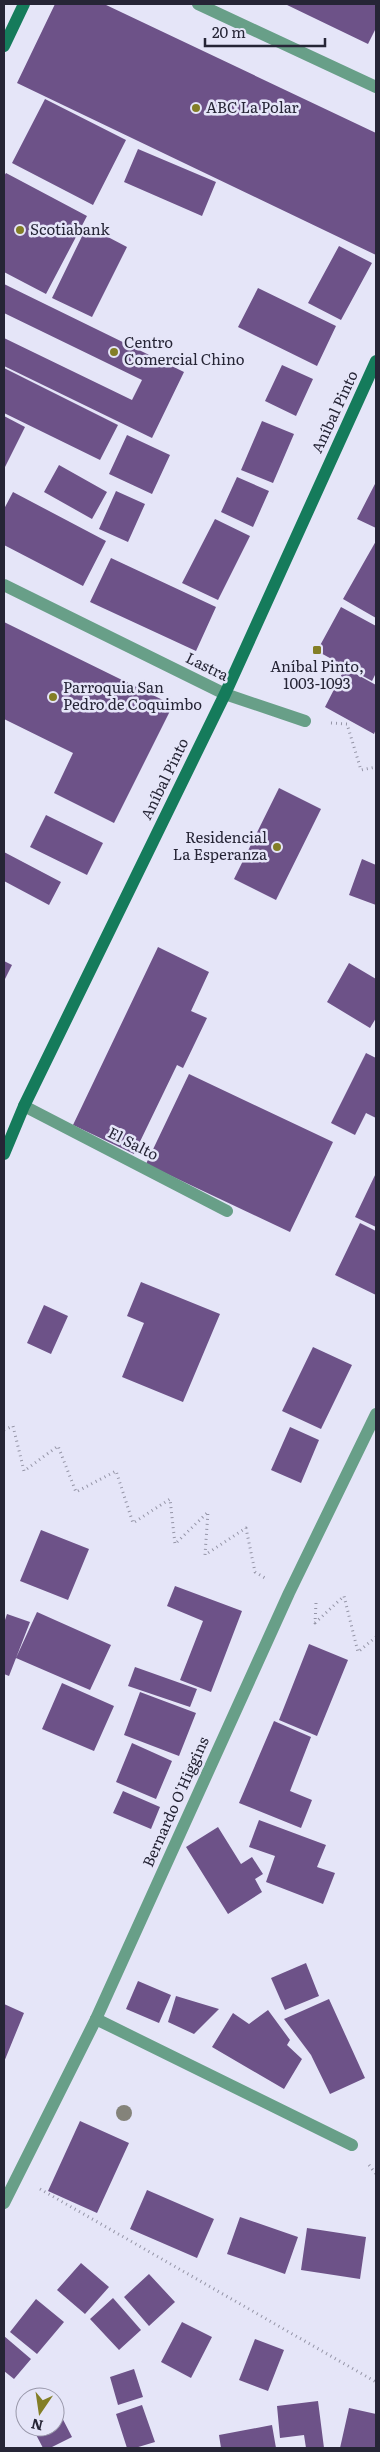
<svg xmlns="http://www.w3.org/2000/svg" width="380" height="2452" font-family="Literata,serif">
  <rect width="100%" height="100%" fill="#e5e5f8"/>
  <path fill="#6d5288" d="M 55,4 L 104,4 L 376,133 L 376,255 L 17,83 Z
    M 285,4 L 376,4 L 376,28 L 368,44 Z
    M 45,99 L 126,140 L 93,205 L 12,163 Z
    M 138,149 L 216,182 L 202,216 L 124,182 Z
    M 6,173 L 87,216 L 46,294 L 4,272 L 4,176 Z
    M 87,226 L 127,247 L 92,317 L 52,298 Z
    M 339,246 L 372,263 L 341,320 L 308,303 Z
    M 4,284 L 184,372 L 152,438 L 4,366 L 4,338 L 132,400 L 142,380 L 4,313 Z
    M 258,288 L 336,326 L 317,366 L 238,327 Z
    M 282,365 L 313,379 L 296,416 L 265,401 Z
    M 4,368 L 118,425 L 100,460 L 4,413 Z
    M 4,416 L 25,427 L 4,469 Z
    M 262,421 L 294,434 L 273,483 L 241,470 Z
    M 127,435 L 170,455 L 152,494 L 109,474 Z
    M 59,465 L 107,492 L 92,519 L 44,492 Z
    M 237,477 L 269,491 L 253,527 L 221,512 Z
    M 376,482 L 376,528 L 357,519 Z
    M 116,491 L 145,504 L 128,542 L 99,529 Z
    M 13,492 L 106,541 L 83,586 L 4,545 L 4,509 Z
    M 215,519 L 250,536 L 218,600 L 182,583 Z
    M 376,541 L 376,618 L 343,599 Z
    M 111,558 L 216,607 L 196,651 L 90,602 Z
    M 341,607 L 376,626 L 376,673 L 372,681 L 317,651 Z
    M 4,622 L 173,705 L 114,823 L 54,793 L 73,753 L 4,719 Z
    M 345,668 L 376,685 L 376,729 L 374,734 L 325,707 Z
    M 279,788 L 321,809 L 276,900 L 234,879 Z
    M 46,815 L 103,843 L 87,875 L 30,847 Z
    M 4,852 L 61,882 L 49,905 L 4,881 Z
    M 362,859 L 376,865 L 376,905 L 349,895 Z
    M 158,947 L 209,972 L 191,1011 L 207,1018 L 183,1068 L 177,1065 L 134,1154 L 73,1125 Z
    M 4,961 L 12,965 L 4,981 Z
    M 349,963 L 376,979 L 376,1018 L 370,1028 L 327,1002 Z
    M 366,1053 L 376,1058 L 376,1118 L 366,1113 L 355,1135 L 331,1123 Z
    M 189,1074 L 333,1142 L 290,1232 L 146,1164 Z
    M 376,1173 L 376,1227 L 355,1217 Z
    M 360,1223 L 376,1231 L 376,1295 L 335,1275 Z
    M 141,1282 L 220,1314 L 183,1402 L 122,1377 L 144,1323 L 127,1316 Z
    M 44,1305 L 68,1316 L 51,1354 L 27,1343 Z
    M 313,1347 L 352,1365 L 321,1429 L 282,1411 Z
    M 290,1427 L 319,1440 L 301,1483 L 271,1470 Z
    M 41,1530 L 89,1549 L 68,1600 L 20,1581 Z
    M 175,1586 L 242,1611 L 211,1692 L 180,1680 L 203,1621 L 167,1606 Z
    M 37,1612 L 111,1645 L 90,1690 L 16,1658 Z
    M 7,1614 L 30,1622 L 9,1676 L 4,1674 L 4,1623 Z
    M 309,1644 L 348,1660 L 317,1736 L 279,1720 Z
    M 135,1667 L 197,1689 L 190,1707 L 128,1686 Z
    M 62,1683 L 114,1706 L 94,1751 L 42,1729 Z
    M 140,1692 L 196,1713 L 179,1756 L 124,1735 Z
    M 274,1721 L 311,1737 L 290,1791 L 312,1800 L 301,1828 L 239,1803 Z
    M 132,1743 L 172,1761 L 156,1799 L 116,1782 Z
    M 123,1791 L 160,1807 L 151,1829 L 113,1813 Z
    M 259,1820 L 326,1845 L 317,1867 L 335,1873 L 323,1904 L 266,1882 L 275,1856 L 249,1847 Z
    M 218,1827 L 241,1864 L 252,1857 L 263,1874 L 255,1879 L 262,1892 L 228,1914 L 186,1847 Z
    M 306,1963 L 319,1996 L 285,2010 L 271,1978 Z
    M 138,1981 L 171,1995 L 159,2023 L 126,2009 Z
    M 176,1996 L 219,2009 L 194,2034 L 168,2022 Z
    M 329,1999 L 365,2078 L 330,2094 L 311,2055 L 284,2019 Z
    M 4,2004 L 24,2013 L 4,2062 Z
    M 268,2010 L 290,2040 L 287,2045 L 302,2059 L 284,2089 L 212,2047 L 233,2013 L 249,2024 Z
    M 80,2121 L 129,2143 L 97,2213 L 48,2191 Z
    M 147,2190 L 214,2219 L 197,2258 L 130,2229 Z
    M 240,2217 L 298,2237 L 285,2274 L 227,2254 Z
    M 307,2228 L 366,2237 L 360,2279 L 301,2270 Z
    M 81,2263 L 109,2287 L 85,2314 L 57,2290 Z
    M 149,2274 L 175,2302 L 149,2326 L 124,2297 Z
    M 113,2298 L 141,2330 L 119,2350 L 90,2319 Z
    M 36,2299 L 64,2322 L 37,2354 L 10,2332 Z
    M 182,2322 L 212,2337 L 191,2378 L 161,2362 Z
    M 4,2336 L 31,2359 L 14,2379 L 4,2371 Z
    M 255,2339 L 284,2350 L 268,2391 L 239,2380 Z
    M 134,2369 L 143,2397 L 118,2405 L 110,2377 Z
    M 318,2401 L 324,2448 L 306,2448 L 304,2435 L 280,2438 L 277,2406 Z
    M 55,2404 L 72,2437 L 50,2448 L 43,2448 L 32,2427 L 55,2427 Z
    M 142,2405 L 155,2442 L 135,2448 L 127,2448 L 116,2414 Z
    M 349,2408 L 376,2414 L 376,2448 L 340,2448 Z
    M 272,2425 L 276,2448 L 221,2448 L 219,2435 Z"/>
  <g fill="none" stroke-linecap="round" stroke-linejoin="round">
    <path stroke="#9595a7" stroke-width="3" stroke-dasharray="1 4" stroke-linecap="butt" d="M 331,723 L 347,724 L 361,770 L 376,767
      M 4,1430 L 13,1426 L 24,1471 L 58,1446 L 76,1492 L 116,1471 L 133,1523 L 170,1499 L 175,1544 L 208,1512 L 205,1555 L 246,1528 L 255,1572 L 265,1578
      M 316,1603 L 315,1623 L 344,1596 L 358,1652 L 376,1637
      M 369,2165 L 376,2174
      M 40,2189 L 376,2382"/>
    <path stroke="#689f88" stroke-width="12" d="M 96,2019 L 352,2145"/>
    <path stroke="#689f88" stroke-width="12" d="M 198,4 L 376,87
      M 4,585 L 225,694 L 305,721
      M 24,1106 L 227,1211
      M 4,2203 L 96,2019 L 289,1593 L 376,1414"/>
    <path stroke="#157b5b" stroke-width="12" d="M 4,46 L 24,4
      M 4,1154 L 24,1106 L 225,694 L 376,361"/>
  </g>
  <circle fill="#84837a" cx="124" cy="2113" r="8"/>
  <g fill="#837e26" stroke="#e5e5f8" stroke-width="2">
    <circle cx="196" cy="108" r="5"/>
    <circle cx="20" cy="230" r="5"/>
    <circle cx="114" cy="352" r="5"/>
    <rect x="312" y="645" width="10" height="10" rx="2.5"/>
    <circle cx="53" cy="697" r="5"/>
    <circle cx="277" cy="847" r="5"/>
  </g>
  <g text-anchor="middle" stroke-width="5" stroke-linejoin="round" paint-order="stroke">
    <g font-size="15" fill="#262536" stroke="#e5e5f8" text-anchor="start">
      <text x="206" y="113">ABC La Polar</text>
      <text x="30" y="235">Scotiabank</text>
      <text x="124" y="348">Centro<tspan x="124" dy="17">Comercial Chino</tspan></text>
      <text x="317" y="672" text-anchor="middle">Aníbal Pinto,<tspan x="317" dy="17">1003-1093</tspan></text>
      <text x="63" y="693">Parroquia San<tspan x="63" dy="17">Pedro de Coquimbo</tspan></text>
      <text x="267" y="843" text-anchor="end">Residencial<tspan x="267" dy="17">La Esperanza</tspan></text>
    </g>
    <g font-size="15" fill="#262536" stroke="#e5e5f8">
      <text transform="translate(335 412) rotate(-65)" y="5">Aníbal Pinto</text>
      <text transform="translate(207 667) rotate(26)" y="5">Lastra</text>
      <text transform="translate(165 779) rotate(-64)" y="5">Aníbal Pinto</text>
      <text transform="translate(133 1144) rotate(27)" y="5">El Salto</text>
      <text transform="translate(176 1802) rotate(-66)" y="5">Bernardo O'Higgins</text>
    </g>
  </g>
  <rect width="380" height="2452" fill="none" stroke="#262536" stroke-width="10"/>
  <g transform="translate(40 2412) rotate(193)"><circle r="24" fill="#e5e5f8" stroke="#9998aa"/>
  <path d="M0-4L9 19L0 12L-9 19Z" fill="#837e26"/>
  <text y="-8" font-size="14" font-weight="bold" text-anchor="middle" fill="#262536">N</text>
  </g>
  <path d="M205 38v8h120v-8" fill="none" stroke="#262536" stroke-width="2.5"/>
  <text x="212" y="38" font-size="15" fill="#262536" stroke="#e5e5f8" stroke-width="4" paint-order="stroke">20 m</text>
</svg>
